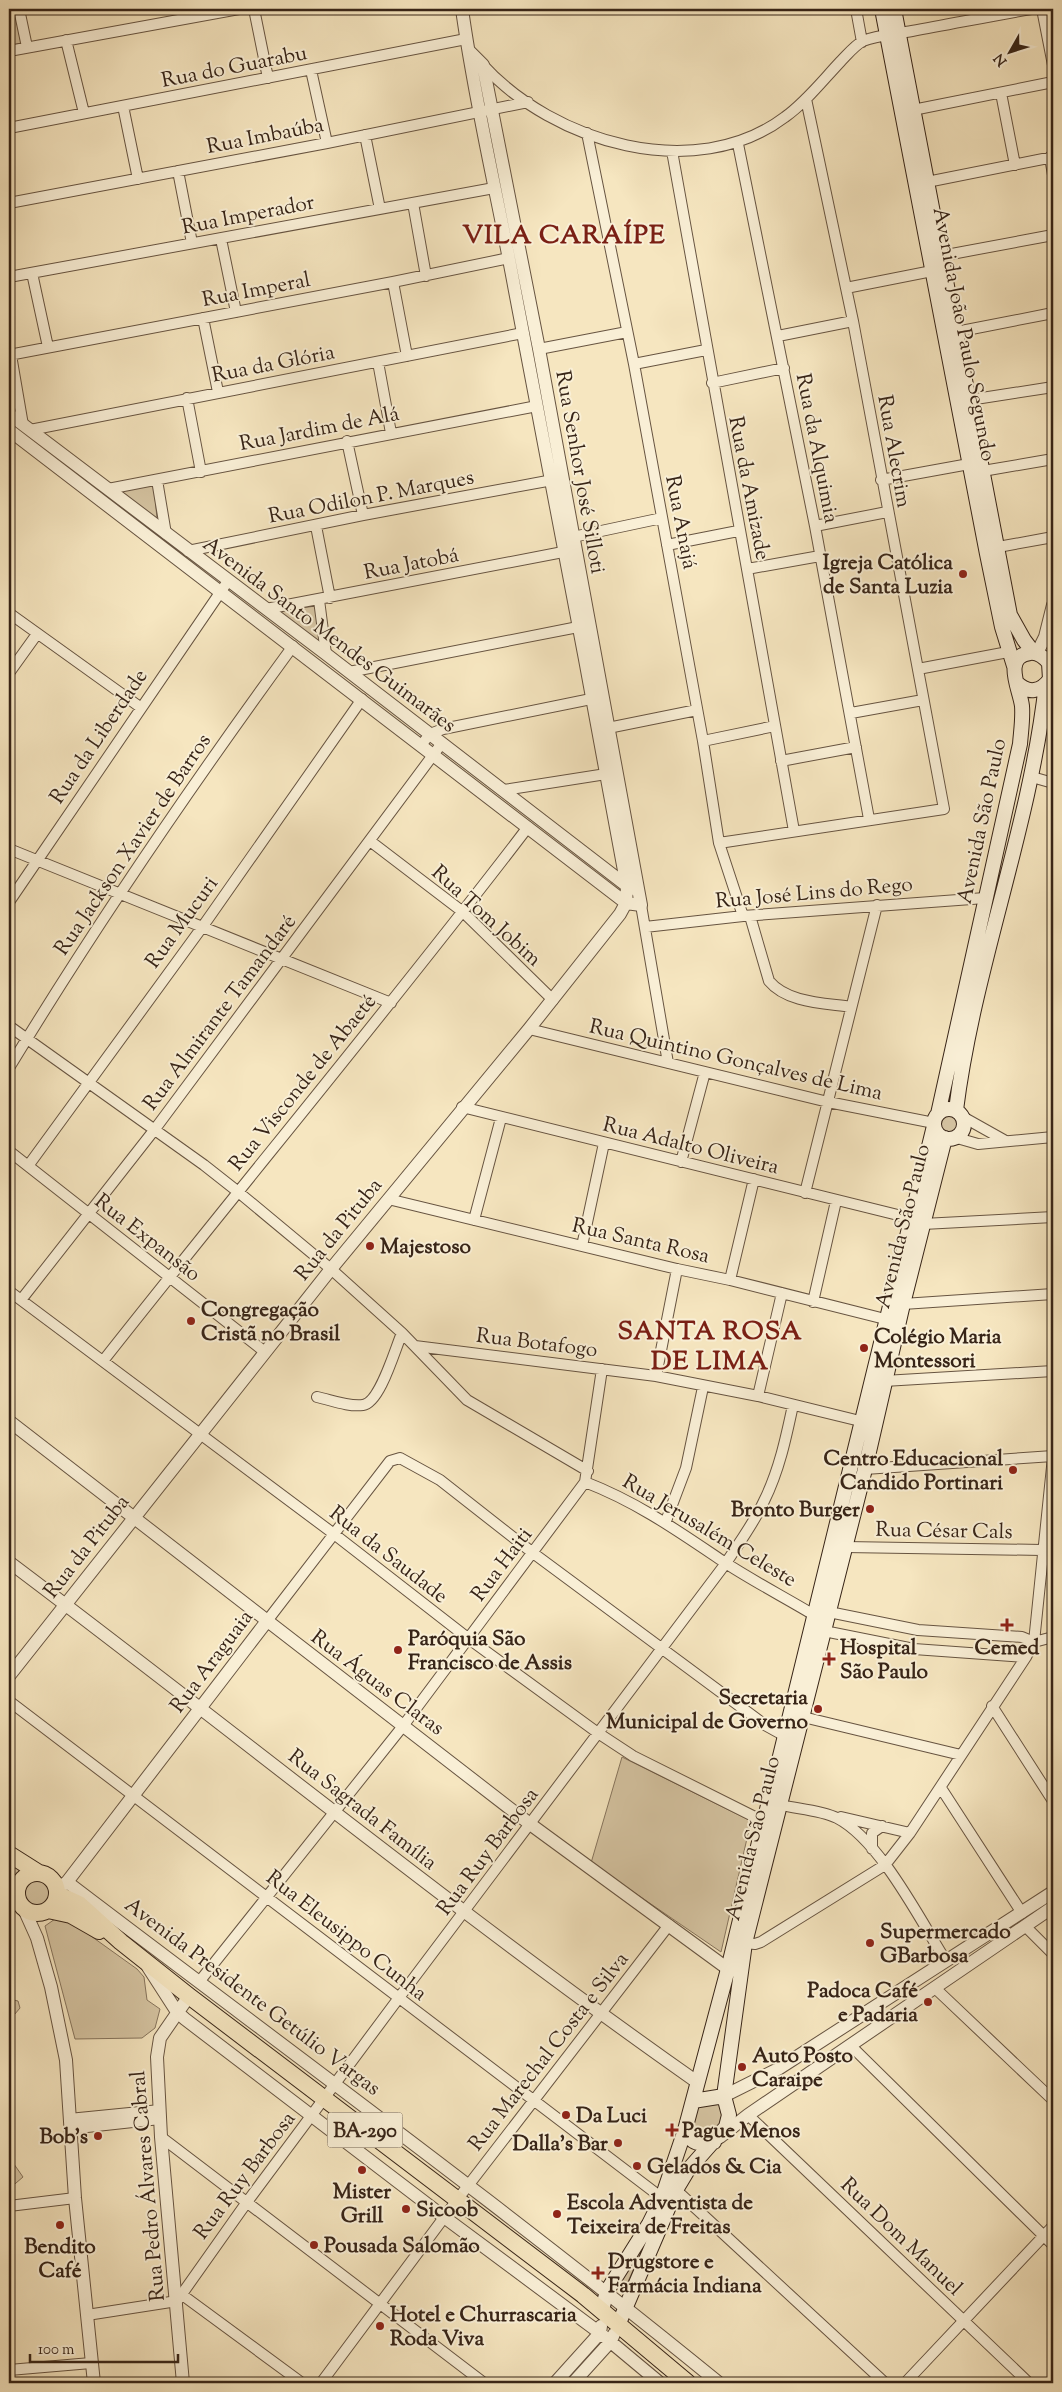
<svg xmlns="http://www.w3.org/2000/svg" width="1062" height="2392" font-family="'Sorts Mill Goudy',serif">
  <rect width="100%" height="100%" fill="#f6e6c0"/>
  <filter id="stains"><feTurbulence type="fractalNoise" baseFrequency=".004" numOctaves="4"/><feColorMatrix values="0 0 0 0 .2 0 0 0 0 .09 0 0 0 0 .02 0 0 0 .5 -.17"/></filter>
  <radialGradient id="worn" r=".72"><stop offset=".6" stop-color="#630" stop-opacity="0"/><stop offset="1" stop-color="#630" stop-opacity=".3"/></radialGradient>
  <path fill="#d6c5a3" stroke="#86745d" d="M 10,9 L 14,9 L 21,43 L 9,46 Z
    M 9,366 L 18,411 L 9,405 Z
    M 154,485 L 157,519 L 121,491 Z
    M 315,606 L 320,643 L 277,612 Z
    M937 1124a13 13 0 1 1 26 0a13 13 0 1 1-26 0Z
    M 622,1757 L 751,1821 L 721,1952 L 591,1863 Z
    M 9,1857 L 25,1873 L 16,1881 L 14,1890 L 9,1884 Z
    M19 1893a17 17 0 1 1 34 0a17 17 0 1 1-34 0Z
    M 55,1919 L 70,1921 L 137,1969 L 144,1977 L 147,2000 L 160,2009 L 155,2028 L 142,2038 L 75,2039 L 45,1926 Z
    M 9,1999 L 18,2001 L 20,2008 L 9,2021 Z
    M 722,2100 L 723,2124 L 703,2141 L 689,2130 L 698,2105 Z
    M 9,2157 L 23,2177 L 9,2189 Z
    M 664,2211 L 639,2257 L 626,2286 L 621,2286 L 618,2284 Z"/>
  <g fill="none" stroke-linecap="round" stroke-linejoin="round">
    <defs>
      <path id="minor" d="M 19,9 L 27,47
        M 254,9 L 268,78
        M 856,9 L 862,42
        M 1042,9 L 1053,65
        M 66,40 L 84,113
        M 9,51 L 239,9
        M 483,65 C 553,142 695,185 785,117 C 806,102 823,80 841,61 C 847,55 855,45 863,41 C 877,35 897,34 912,31 C 951,24 991,16 1031,9
        M 311,70 L 327,143
        M 1001,93 L 1015,165
        M 123,106 L 138,179
        M 913,110 L 1053,82
        M 9,128 L 466,39
        M 587,133 L 634,364 L 703,741 L 719,843 L 743,916
        M 365,135 L 380,209
        M 738,144 L 815,526 L 869,819
        M 672,151 L 794,831
        M 1050,157 L 1053,175
        M 178,171 L 192,243
        M 927,182 L 1053,157
        M 9,203 L 327,143 L 528,102
        M 413,203 L 426,276
        M 221,239 L 236,312
        M 941,256 L 1053,235
        M 32,273 L 48,347
        M 9,277 L 494,188
        M 393,282 L 407,356
        M 846,288 L 932,271
        M 203,318 L 218,392
        M 956,332 L 1053,313
        M 778,336 L 853,321
        M 539,349 L 627,332
        M 9,355 L 393,282 L 509,258
        M 11,355 L 23,425
        M 378,362 L 391,433
        M 634,364 L 706,350
        M 712,383 L 784,368
        M 187,398 L 201,472
        M 969,400 L 1053,387
        M 30,430 L 523,333
        M 347,441 L 363,515
        M 977,472 L 1053,459
        M 157,480 L 166,534
        M 881,480 L 969,464
        M 108,489 L 537,406
        M 316,526 L 330,598
        M 815,526 L 887,512
        M 573,537 L 662,518
        M 667,545 L 738,531
        M 998,547 L 1053,537
        M 188,551 L 363,515 L 558,479
        M 747,569 L 820,556
        M 319,600 L 326,654
        M 266,609 L 563,552
        M 9,613 L 140,707
        M 918,669 L 1008,652
        M 349,672 L 578,627
        M 9,673 L 37,634
        M 851,713 L 923,700
        M 608,728 L 697,710
        M 703,741 L 775,726
        M 422,744 L 430,734 L 443,729 L 591,699
        M 781,761 L 856,747
        M 1032,777 L 1053,783
        M 504,790 L 606,774
        M 370,841 L 463,912 L 553,1000
        M 719,843 L 944,809 L 853,321 L 806,99
        M 9,849 L 391,1003
        M 9,902 L 228,581
        M 641,905 L 668,1063
        M 750,916 L 769,981 C 787,1003 825,1003 851,1007
        M 645,927 L 743,916 L 985,898
        M 9,1026 L 204,1165 L 237,1191 L 331,1269 L 402,1333 L 467,1400 L 588,1471
        M 529,1029 L 828,1102 L 934,1123
        M 9,1068 C 97,923 193,783 293,646
        M 462,1107 L 910,1218
        M 963,1117 L 1004,1140
        M 957,1138 L 978,1144 L 1053,1137
        M 9,1151 L 265,1352
        M 681,1162 L 705,1072
        M 28,1166 L 203,926 L 362,699
        M 805,1193 L 877,905
        M 388,1199 L 677,1269 L 730,1280 L 885,1319
        M 474,1220 L 501,1118
        M 923,1224 L 1053,1217
        M 582,1246 L 604,1143
        M 730,1280 L 754,1179
        M 9,1291 L 334,1534 L 469,1639 L 598,1733 L 633,1756 L 763,1821
        M 21,1300 L 155,1129 L 442,743
        M 813,1302 L 836,1201
        M 903,1304 L 1053,1294
        M 415,1346 L 656,1376 L 758,1396 L 860,1421
        M 103,1361 C 244,1182 390,1008 528,827
        M 656,1376 L 677,1269
        M 884,1381 L 1053,1371
        M 758,1396 L 782,1293
        M 317,1397 C 331,1400 348,1407 363,1405 C 380,1403 395,1349 402,1333
        M 865,1469 L 1053,1456
        M 585,1482 C 637,1502 678,1531 724,1562 C 753,1581 784,1597 814,1615
        M 666,1521 L 686,1468 L 703,1387
        M 845,1547 L 1042,1550
        M 829,1612 L 918,1630 L 1022,1637 L 1034,1642
        M 267,1621 L 390,1461 L 400,1458 L 440,1480 L 533,1553 L 765,1725 L 785,1736
        M 824,1631 L 914,1649 L 1026,1657
        M 1034,1642 L 1053,1637
        M 9,1701 L 662,2198
        M 992,1706 L 1053,1801
        M 803,1717 L 961,1755
        M 941,1788 L 1022,1913
        M 781,1805 C 798,1809 821,1810 837,1818 C 880,1840 920,1920 946,1961
        M 841,1817 L 910,1833
        M 872,1849 L 872,1833 L 882,1826
        M 1026,1927 L 1053,1954
        M 745,1943 L 755,1944 L 761,1942 L 885,1865 L 910,1833 L 1026,1657 L 1034,1642 L 1053,1457
        M 199,1982 L 403,1726 L 585,1482 L 602,1369
        M 936,1989 L 1053,2100
        M 850,2045 L 1053,2245
        M 748,2115 L 1029,2383
        M 69,2119 L 160,2110
        M 69,2129 L 160,2119
        M 161,2137 L 484,2383
        M 676,2190 L 885,2383
        M 9,2206 L 75,2198
        M 181,2294 L 302,2383
        M 87,2315 L 177,2301 L 247,2202 L 398,1999 L 726,1563 C 739,1543 754,1523 764,1501 C 779,1471 786,1438 793,1405
        M 9,2370 L 91,2363
        M 321,2383 L 457,2200 L 669,1925
        M 905,2383 L 1053,2226"/>
      <path id="tertiary" d="M 9,414 L 326,654 L 631,889
        M 9,430 L 626,903 L 641,905 L 539,349 L 483,65 L 469,51
        M 1037,653 L 1045,637 L 1053,605
        M 9,1421 L 530,1824 L 728,1969
        M 9,1562 C 239,1735 462,1917 697,2082
        M 9,1676 L 331,1269 L 529,1029 L 620,914 L 626,903 L 627,887 C 591,688 553,490 515,291 C 498,197 475,104 462,9
        M 67,1882 C 285,2048 507,2210 719,2383
        M 60,1887 L 67,1882 L 267,1621
        M 24,1909 L 37,1938 L 51,1987 L 66,2060 L 75,2198 L 94,2383
        M 148,1967 L 177,2012 L 185,2019 L 444,2217 L 600,2333 L 660,2383
        M 724,2096 L 778,2069 L 1053,1892
        M 720,2137 L 748,2115 L 1053,1907
        M 183,2383 L 161,2137 L 157,2057 L 160,2038 L 189,1996
        M 555,2383 L 600,2333 L 601,2326
        M 573,2383 L 611,2341 L 614,2334"/>
      <path id="secondary" d="M 882,9 L 987,554 L 1002,627 L 1014,666
        M 894,9 L 1010,615 L 1024,640 L 1034,653
        M934 1124a15 15 0 1 1 30 0a15 15 0 1 1-30 0Z
        M 956,1110 C 974,966 1030,829 1046,684
        M 938,1114 L 1020,744 C 1021,731 1023,719 1022,706 C 1020,689 1002,657 1030,653 C 1038,652 1044,657 1049,663 L 1050,679 C 1041,692 1028,694 1017,683
        M 693,2101 L 724,2096
        M 685,2130 C 691,2144 700,2146 714,2142
        M 602,2310 L 607,2291 L 649,2224 L 662,2198 L 685,2130 L 728,1969 L 934,1126
        M 619,2323 L 676,2190 L 688,2170 L 726,2127 L 729,2115 L 724,2096 L 745,1943 L 865,1469 L 903,1304 L 945,1138"/>
      <path id="primary" d="M 9,1854 L 39,1873
        M17 1893a20 20 0 1 1 40 0a20 20 0 1 1-40 0Z
        M 57,1894 L 79,1904 L 121,1942 L 189,1996 L 583,2295 L 688,2383
        M 48,1910 L 71,1915 L 99,1931"/>
    </defs>
    <use href="#minor" stroke="#675441" stroke-width="12"/>
    <use href="#tertiary" stroke="#675441" stroke-width="14"/>
    <use href="#secondary" stroke="#372417" stroke-width="16"/>
    <use href="#primary" stroke="#372417" stroke-width="18"/>
    <use href="#minor" stroke="#f9efd6" stroke-width="10"/>
    <use href="#tertiary" stroke="#f9efd6" stroke-width="12"/>
    <use href="#secondary" stroke="#f9efd6" stroke-width="14"/>
    <use href="#primary" stroke="#f6e6c0" stroke-width="16"/>
  </g>
  <g fill="#8f2418" stroke="#f9efd6" stroke-width="2">
    <circle cx="963" cy="574" r="5"/>
    <circle cx="370" cy="1246" r="5"/>
    <circle cx="191" cy="1321" r="5"/>
    <circle cx="864" cy="1348" r="5"/>
    <circle cx="1013" cy="1470" r="5"/>
    <circle cx="870" cy="1509" r="5"/>
    <path d="M1004.5 1617.5h5v5h5v5h-5v5h-5v-5h-5v-5h5z"/>
    <circle cx="398" cy="1650" r="5"/>
    <path d="M826.5 1651.5h5v5h5v5h-5v5h-5v-5h-5v-5h5z"/>
    <circle cx="818" cy="1709" r="5"/>
    <circle cx="870" cy="1943" r="5"/>
    <circle cx="928" cy="2002" r="5"/>
    <circle cx="742" cy="2067" r="5"/>
    <circle cx="566" cy="2115" r="5"/>
    <path d="M669.5 2122.5h5v5h5v5h-5v5h-5v-5h-5v-5h5z"/>
    <circle cx="98" cy="2136" r="5"/>
    <circle cx="618" cy="2143" r="5"/>
    <circle cx="637" cy="2166" r="5"/>
    <circle cx="362" cy="2170" r="5"/>
    <circle cx="406" cy="2209" r="5"/>
    <circle cx="557" cy="2214" r="5"/>
    <circle cx="60" cy="2225" r="5"/>
    <circle cx="314" cy="2245" r="5"/>
    <path d="M595.5 2265.5h5v5h5v5h-5v5h-5v-5h-5v-5h5z"/>
    <circle cx="380" cy="2326" r="5"/>
  </g>
  <g text-anchor="middle" stroke-width="4" stroke-linejoin="round" paint-order="stroke">
    <rect fill="#f9efd6" stroke="#716150" stroke-width="1" x="327.5" y="2112.5" width="75" height="35" rx="4"/>
    <g font-size="20" font-weight="bold" fill="#372417">
      <text x="365" y="2137">BA-290</text>
    </g>
    <g font-size="21" fill="#372417" stroke="#f9efd6">
      <text transform="translate(234 66) rotate(-11)" y="7">Rua do Guarabu</text>
      <text transform="translate(265 135) rotate(-11)" y="7">Rua Imbaúba</text>
      <text transform="translate(248 214) rotate(-11)" y="7">Rua Imperador</text>
      <text transform="translate(256 289) rotate(-11)" y="7">Rua Imperal</text>
      <text transform="translate(965 334) rotate(79)" y="7">Avenida João Paulo Segundo</text>
      <text transform="translate(273 363) rotate(-11)" y="7">Rua da Glória</text>
      <text transform="translate(319 428) rotate(-11)" y="7">Rua Jardim de Alá</text>
      <text transform="translate(818 448) rotate(79)" y="7">Rua da Alquimia</text>
      <text transform="translate(895 451) rotate(80)" y="7">Rua Alecrim</text>
      <text transform="translate(581 472) rotate(80)" y="7">Rua Senhor José Silloti</text>
      <text transform="translate(750 488) rotate(79)" y="7">Rua da Amizade</text>
      <text transform="translate(371 496) rotate(-11)" y="7">Rua Odilon P. Marques</text>
      <text transform="translate(682 522) rotate(79)" y="7">Rua Anajá</text>
      <text transform="translate(411 563) rotate(-11)" y="7">Rua Jatobá</text>
      <text transform="translate(330 634) rotate(37)" y="7">Avenida Santo Mendes Guimarães</text>
      <text transform="translate(98 736) rotate(-56)" y="7">Rua da Liberdade</text>
      <text transform="translate(981 821) rotate(-78)" y="7">Avenida São Paulo</text>
      <text transform="translate(132 844) rotate(-56)" y="7">Rua Jackson Xavier de Barros</text>
      <text transform="translate(814 892) rotate(-5)" y="7">Rua José Lins do Rego</text>
      <text transform="translate(487 915) rotate(42)" y="7">Rua Tom Jobim</text>
      <text transform="translate(181 922) rotate(-54)" y="7">Rua Mucuri</text>
      <text transform="translate(219 1012) rotate(-53)" y="7">Rua Almirante Tamandaré</text>
      <text transform="translate(736 1059) rotate(13)" y="7">Rua Quintino Gonçalves de Lima</text>
      <text transform="translate(302 1082) rotate(-51)" y="7">Rua Visconde de Abaeté</text>
      <text transform="translate(691 1145) rotate(14)" y="7">Rua Adalto Oliveira</text>
      <text transform="translate(902 1226) rotate(-76)" y="7">Avenida São Paulo</text>
      <text transform="translate(338 1229) rotate(-51)" y="7">Rua da Pituba</text>
      <text transform="translate(148 1237) rotate(38)" y="7">Rua Expansão</text>
      <text transform="translate(641 1240) rotate(13)" y="7">Rua Santa Rosa</text>
      <text transform="translate(537 1342) rotate(7)" y="7">Rua Botafogo</text>
      <text transform="translate(710 1530) rotate(31)" y="7">Rua Jerusalém Celeste</text>
      <text transform="translate(944 1530) rotate(1)" y="7">Rua César Cals</text>
      <text transform="translate(86 1546) rotate(-52)" y="7">Rua da Pituba</text>
      <text transform="translate(389 1554) rotate(38)" y="7">Rua da Saudade</text>
      <text transform="translate(501 1564) rotate(-53)" y="7">Rua Haiti</text>
      <text transform="translate(211 1661) rotate(-53)" y="7">Rua Araguaia</text>
      <text transform="translate(378 1682) rotate(37)" y="7">Rua Águas Claras</text>
      <text transform="translate(363 1809) rotate(38)" y="7">Rua Sagrada Família</text>
      <text transform="translate(752 1838) rotate(-76)" y="7">Avenida São Paulo</text>
      <text transform="translate(487 1851) rotate(-53)" y="7">Rua Ruy Barbosa</text>
      <text transform="translate(347 1935) rotate(38)" y="7">Rua Eleusippo Cunha</text>
      <text transform="translate(253 1996) rotate(37)" y="7">Avenida Presidente Getúlio Vargas</text>
      <text transform="translate(548 2051) rotate(-52)" y="7">Rua Marechal Costa e Silva</text>
      <text transform="translate(244 2175) rotate(-53)" y="7">Rua Ruy Barbosa</text>
      <text transform="translate(147 2186) rotate(-95)" y="7">Rua Pedro Álvares Cabral</text>
      <text transform="translate(902 2236) rotate(44)" y="7">Rua Dom Manuel</text>
    </g>
    <g font-size="21" font-weight="bold" fill="#372417" stroke="#f9efd6" text-anchor="start">
      <text x="953" y="569" text-anchor="end">Igreja Católica<tspan x="953" dy="24">de Santa Luzia</tspan></text>
      <text x="380" y="1253">Majestoso</text>
      <text x="201" y="1316">Congregação<tspan x="201" dy="24">Cristã no Brasil</tspan></text>
      <text x="874" y="1343">Colégio Maria<tspan x="874" dy="24">Montessori</tspan></text>
      <text x="1003" y="1465" text-anchor="end">Centro Educacional<tspan x="1003" dy="24">Candido Portinari</tspan></text>
      <text x="860" y="1516" text-anchor="end">Bronto Burger</text>
      <text x="408" y="1645">Paróquia São<tspan x="408" dy="24">Francisco de Assis</tspan></text>
      <text x="840" y="1654">Hospital<tspan x="840" dy="24">São Paulo</tspan></text>
      <text x="1007" y="1654" text-anchor="middle">Cemed</text>
      <text x="808" y="1704" text-anchor="end">Secretaria<tspan x="808" dy="24">Municipal de Governo</tspan></text>
      <text x="880" y="1938">Supermercado<tspan x="880" dy="24">GBarbosa</tspan></text>
      <text x="918" y="1997" text-anchor="end">Padoca Café<tspan x="918" dy="24">e Padaria</tspan></text>
      <text x="752" y="2062">Auto Posto<tspan x="752" dy="24">Caraipe</tspan></text>
      <text x="576" y="2122">Da Luci</text>
      <text x="682" y="2137">Pague Menos</text>
      <text x="88" y="2143" text-anchor="end">Bob's</text>
      <text x="608" y="2150" text-anchor="end">Dalla's Bar</text>
      <text x="647" y="2173">Gelados &amp; Cia</text>
      <text x="362" y="2198" text-anchor="middle">Mister<tspan x="362" dy="24">Grill</tspan></text>
      <text x="567" y="2209">Escola Adventista de<tspan x="567" dy="24">Teixeira de Freitas</tspan></text>
      <text x="416" y="2216">Sicoob</text>
      <text x="324" y="2252">Pousada Salomão</text>
      <text x="60" y="2253" text-anchor="middle">Bendito<tspan x="60" dy="24">Café</tspan></text>
      <text x="608" y="2268">Drugstore e<tspan x="608" dy="24">Farmácia Indiana</tspan></text>
      <text x="390" y="2321">Hotel e Churrascaria<tspan x="390" dy="24">Roda Viva</tspan></text>
    </g>
    <g font-size="26" font-weight="bold" letter-spacing="1" fill="#7a1f14" stroke="#f9efd6">
      <text x="564" y="243">VILA CARAÍPE</text>
      <text x="710" y="1339">SANTA ROSA<tspan x="710" dy="30">DE LIMA</tspan></text>
    </g>
  </g>
  <rect width="1062" height="2392" fill="none" stroke="#f6e6c0" stroke-width="30"/>
  <rect x="10" y="10" width="1042" height="2372" fill="none" stroke="#372417" stroke-width="2.5"/>
  <rect x="15" y="15" width="1032" height="2362" fill="none" stroke="#372417"/>
  <g transform="translate(1010 52) rotate(231)" stroke="#f9efd6" stroke-width="4" paint-order="stroke">
  <path d="M0-4L9 19L0 12L-9 19Z" fill="#372417"/>
  <text y="-8" font-size="14" font-weight="bold" text-anchor="middle" fill="#372417">N</text>
  </g>
  <path d="M30 2354v8h148v-8" fill="none" stroke="#372417" stroke-width="2.5"/>
  <text x="38" y="2354" font-size="15" fill="#372417" stroke="#f9efd6" stroke-width="4" paint-order="stroke">100 m</text>
  <rect width="100%" height="100%" filter="url(#stains)"/>
  <rect width="100%" height="100%" fill="url(#worn)"/>
</svg>
